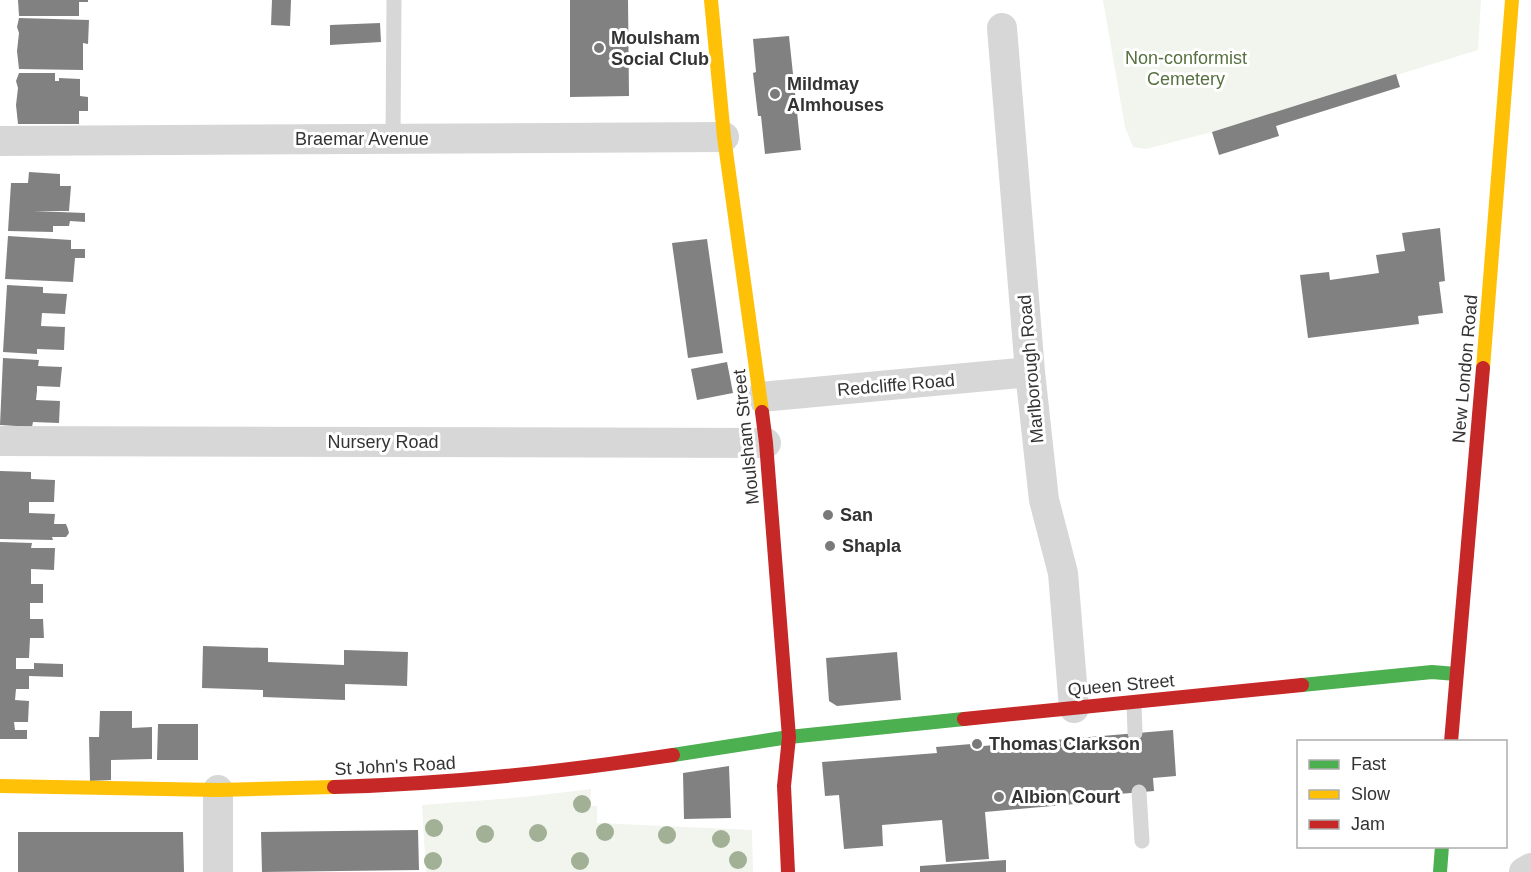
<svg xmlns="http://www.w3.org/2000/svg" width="1531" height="872" font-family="Helvetica,sans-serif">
  <rect width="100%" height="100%" fill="#fff"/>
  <path fill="#f1f5ed" d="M 1103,0 L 1481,0 L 1478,50 L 1212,132 L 1146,149 L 1133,147 L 1125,127 Z
    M 591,789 L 590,806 L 597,806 L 597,823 L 752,830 L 753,872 L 426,872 L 422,805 L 525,797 Z"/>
  <path fill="#818181" d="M 18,0 L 88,0 L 88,2 L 79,2 L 79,16 L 19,16 Z
    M 272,0 L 291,0 L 290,26 L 271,25 Z
    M 570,0 L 628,0 L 629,96 L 570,97 Z
    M 19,18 L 89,20 L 88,44 L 83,43 L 83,70 L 19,69 L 17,51 L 19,33 L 17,27 Z
    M 380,23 L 381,42 L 330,45 L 330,25 Z
    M 789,36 L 801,150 L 765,154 L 761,116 L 758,116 L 753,73 L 756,72 L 753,39 Z
    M 19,73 L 55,73 L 55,81 L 59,81 L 59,78 L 80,79 L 80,96 L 88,97 L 88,111 L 79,111 L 79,124 L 18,124 L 16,105 L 18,88 L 16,81 Z
    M 1396,74 L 1400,87 L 1276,126 L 1279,136 L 1219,155 L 1212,132 Z
    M 29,172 L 60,174 L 60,186 L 71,186 L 69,211 L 34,211 L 85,213 L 85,222 L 70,221 L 69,226 L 53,226 L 53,232 L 8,231 L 11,183 L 28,183 Z
    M 1440,228 L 1445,281 L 1439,282 L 1443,313 L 1418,316 L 1419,324 L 1308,338 L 1300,275 L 1329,272 L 1330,280 L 1379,273 L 1376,255 L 1405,251 L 1402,233 Z
    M 8,236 L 71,240 L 71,249 L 85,249 L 85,258 L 75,258 L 73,282 L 5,279 Z
    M 707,239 L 723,353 L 688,358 L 672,243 Z
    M 7,285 L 43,287 L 43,293 L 67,294 L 65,314 L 42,313 L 41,326 L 65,327 L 64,350 L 37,349 L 37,354 L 3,352 Z
    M 3,358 L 39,360 L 38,366 L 62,367 L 60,387 L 37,386 L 37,391 L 36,400 L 60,401 L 59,423 L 33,422 L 32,427 L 0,425 Z
    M 727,362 L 733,393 L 697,400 L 691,369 Z
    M 0,471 L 31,472 L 31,479 L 55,480 L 54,502 L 29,502 L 29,513 L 55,514 L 54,524 L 66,524 L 68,529 L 69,533 L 66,537 L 52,537 L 53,540 L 0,539 Z
    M 0,542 L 32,543 L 31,548 L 55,548 L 54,570 L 31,569 L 31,584 L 43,584 L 43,603 L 30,603 L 30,619 L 43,619 L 44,638 L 30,638 L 29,658 L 16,658 L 16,669 L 34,669 L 34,663 L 63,664 L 63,677 L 29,676 L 29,689 L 16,689 L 15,700 L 29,701 L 28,722 L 14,722 L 15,730 L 27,730 L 27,739 L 0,739 Z
    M 203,646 L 268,648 L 268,662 L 344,665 L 344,650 L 408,652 L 407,686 L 345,684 L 345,700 L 263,697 L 263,690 L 202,688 Z
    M 897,652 L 901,700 L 837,706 L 829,701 L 826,658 Z
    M 100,711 L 132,711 L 132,728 L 152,727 L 152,759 L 111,760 L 111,780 L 90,781 L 89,737 L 99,737 Z
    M 158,724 L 198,724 L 198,760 L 157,760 Z
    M 1173,730 L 1176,776 L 1153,778 L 1154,791 L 1119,794 L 1120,800 L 985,812 L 989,859 L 946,862 L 942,820 L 882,825 L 883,846 L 844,849 L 839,795 L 825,796 L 822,762 L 937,753 L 936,747 L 983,743 L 983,746 Z
    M 729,766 L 731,818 L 684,819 L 683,773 Z
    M 418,830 L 419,870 L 262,872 L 261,832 Z
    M 18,832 L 183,832 L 184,872 L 18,872 Z
    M 1006,860 L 1006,872 L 920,872 L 920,866 Z"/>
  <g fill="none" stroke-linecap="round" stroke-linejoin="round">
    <path stroke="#d7d7d7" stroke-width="15" d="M 393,139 L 394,0
      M 1134,703 L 1135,733
      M 1139,792 L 1142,841"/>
    <path stroke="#d7d7d7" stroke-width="30" d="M 1002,28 L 1030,372 L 1044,500 L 1063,573 L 1074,708
      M 0,141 L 724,137
      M 761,397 L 1030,372
      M 0,441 L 766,443
      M 218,790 L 218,872
      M 1524,872 L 1531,868"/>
    <path stroke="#4caf50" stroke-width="14" d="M 1302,685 L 1432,672 L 1456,674
      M 673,755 L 789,737 L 964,719
      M 1440,872 L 1442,846"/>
    <path stroke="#ffc107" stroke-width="14" d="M 711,0 L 724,137 L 762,412
      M 1483,368 L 1512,0
      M 0,786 L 218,790 L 334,787"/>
    <path stroke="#c62828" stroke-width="14" d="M 762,412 L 766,443 L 789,737 L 784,786 L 788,872
      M 964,719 L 1302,685
      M 1451,742 L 1483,368
      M 334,787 C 448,784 561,772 673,755"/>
  </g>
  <g fill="#a2b095">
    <circle cx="582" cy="804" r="9"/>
    <circle cx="434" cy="828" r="9"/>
    <circle cx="605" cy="832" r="9"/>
    <circle cx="538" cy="833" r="9"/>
    <circle cx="485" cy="834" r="9"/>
    <circle cx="667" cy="835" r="9"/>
    <circle cx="721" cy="839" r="9"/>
    <circle cx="738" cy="860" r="9"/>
    <circle cx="433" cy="861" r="9"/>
    <circle cx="580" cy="861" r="9"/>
  </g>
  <g fill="#7a7a7a" stroke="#fff" stroke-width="2">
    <circle cx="599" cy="48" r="6"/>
    <circle cx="775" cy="94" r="6"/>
    <circle cx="828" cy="515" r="6"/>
    <circle cx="830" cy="546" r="6"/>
    <circle cx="977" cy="744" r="6"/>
    <circle cx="999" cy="797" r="6"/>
  </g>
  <g text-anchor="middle" stroke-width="6" stroke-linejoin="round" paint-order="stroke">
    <g font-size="18" font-weight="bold" fill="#333" stroke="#fff" text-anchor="start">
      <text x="611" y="44">Moulsham<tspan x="611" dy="21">Social Club</tspan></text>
      <text x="787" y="90">Mildmay<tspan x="787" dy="21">Almhouses</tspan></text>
      <text x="840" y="521">San</text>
      <text x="842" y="552">Shapla</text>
      <text x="989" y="750">Thomas Clarkson</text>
      <text x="1011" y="803">Albion Court</text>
    </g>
    <g font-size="18" fill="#56703f" stroke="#fff">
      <text x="1186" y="64">Non-conformist<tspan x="1186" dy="21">Cemetery</tspan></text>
    </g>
    <g font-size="18" fill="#333" stroke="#fff">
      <text x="362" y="145">Braemar Avenue</text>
      <text transform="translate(1031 369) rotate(-95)" y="6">Marlborough Road</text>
      <text transform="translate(1465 369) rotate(-85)" y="6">New London Road</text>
      <text transform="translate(896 385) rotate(-5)" y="6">Redcliffe Road</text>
      <text transform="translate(746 437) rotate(-96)" y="6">Moulsham Street</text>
      <text x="383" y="448">Nursery Road</text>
      <text transform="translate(1121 685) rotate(-5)" y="6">Queen Street</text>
      <text transform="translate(395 766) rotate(-3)" y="6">St John's Road</text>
    </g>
  </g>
  <rect x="1297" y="740" width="210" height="108" fill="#ffffff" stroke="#adadad" stroke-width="1.5"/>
  <rect x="1309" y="760" width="30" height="9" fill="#4caf50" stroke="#adadad" stroke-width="1.5"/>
  <text x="1351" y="770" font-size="18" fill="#333333">Fast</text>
  <rect x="1309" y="790" width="30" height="9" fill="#ffc107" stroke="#adadad" stroke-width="1.5"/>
  <text x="1351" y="800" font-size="18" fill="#333333">Slow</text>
  <rect x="1309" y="820" width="30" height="9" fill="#c62828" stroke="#adadad" stroke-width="1.5"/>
  <text x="1351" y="830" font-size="18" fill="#333333">Jam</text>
</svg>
